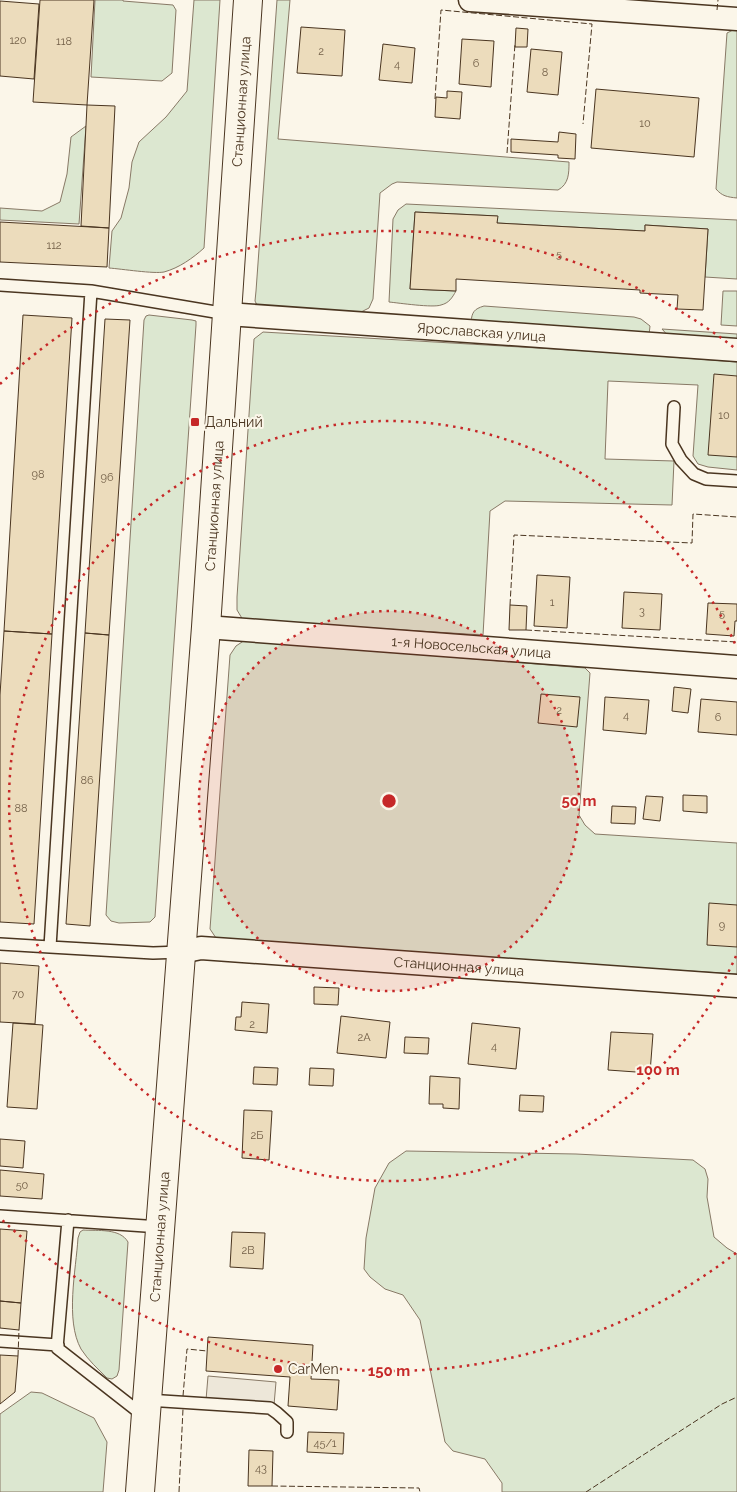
<svg xmlns="http://www.w3.org/2000/svg" width="737" height="1492" font-family="Raleway,sans-serif">
  <rect width="100%" height="100%" fill="#fbf6e9"/>
  <path fill="#dce7d0" stroke="#887966" d="M 95,0 L 123,0 L 123,1 L 173,5 L 176,10 L 172,73 L 162,81 L 91,77 Z
    M 194,0 L 220,0 L 204,248 C 193,258 179,268 164,272 C 154,274 122,269 109,268 L 112,231 L 121,218 L 129,188 L 132,162 L 139,142 L 166,117 L 187,91 Z
    M 277,0 L 290,0 L 278,139 L 569,162 C 569,173 569,184 558,190 L 397,182 L 392,184 L 380,193 L 373,299 L 369,308 L 361,312 L 258,307 L 255,301 L 256,291 Z
    M 735,29 L 737,29 L 737,198 C 727,197 722,196 716,189 L 727,33 Z
    M 86,126 L 79,224 L 0,220 L 0,208 L 42,211 L 60,202 L 67,174 L 71,137 Z
    M 406,204 L 737,220 L 737,279 L 705,277 L 708,229 L 645,225 L 645,231 L 497,223 L 497,216 L 415,212 L 410,289 L 456,291 C 452,298 449,303 441,305 C 433,308 399,303 389,302 L 393,219 L 398,210 Z
    M 723,291 L 737,291 L 737,326 L 721,325 Z
    M 484,306 L 634,317 L 641,319 L 650,326 L 649,335 L 471,322 C 472,312 474,309 484,306 Z
    M 149,315 L 192,320 L 196,321 L 196,325 L 155,917 L 150,922 L 119,923 L 111,921 L 106,915 L 144,320 L 146,316 Z
    M 662,329 L 737,334 L 737,345 L 670,338 Z
    M 263,332 L 606,352 L 737,362 L 737,470 L 708,467 L 698,464 L 693,456 L 698,385 L 608,381 L 605,459 L 674,461 L 672,505 L 505,501 L 490,511 L 483,635 L 243,620 L 237,610 L 237,597 L 254,339 Z
    M 245,640 L 585,668 L 590,673 L 579,815 L 585,825 L 595,834 L 737,843 L 737,974 L 222,941 L 216,938 L 210,929 L 230,655 L 236,646 Z
    M 406,1151 L 576,1154 L 693,1160 L 705,1169 L 708,1179 L 707,1197 L 714,1237 L 727,1248 L 737,1254 L 737,1492 L 502,1492 L 502,1483 L 485,1459 L 453,1451 L 445,1442 L 420,1320 L 403,1295 L 385,1289 L 370,1277 L 364,1269 L 366,1238 L 375,1188 L 389,1163 Z
    M 83,1230 C 98,1231 120,1228 128,1242 L 119,1370 L 117,1376 L 112,1379 L 107,1378 C 98,1369 88,1360 81,1349 C 65,1320 76,1270 78,1238 L 80,1232 Z
    M 31,1392 L 42,1393 L 94,1418 L 107,1442 L 103,1492 L 0,1492 L 0,1414 Z"/>
  <path fill="#ede7d9" stroke="#887966" d="M 208,1376 L 276,1382 L 274,1405 L 206,1400 Z"/>
  <path fill="#ecdcbc" stroke="#4a3520" d="M 40,0 L 94,0 L 87,105 L 33,102 Z
    M 0,1 L 39,4 L 34,79 L 0,76 Z
    M 301,27 L 345,30 L 342,76 L 297,73 Z
    M 516,28 L 528,29 L 527,47 L 515,47 Z
    M 462,39 L 494,41 L 491,87 L 459,84 Z
    M 383,44 L 415,48 L 412,83 L 379,80 Z
    M 531,49 L 562,52 L 558,95 L 527,92 Z
    M 596,89 L 699,98 L 694,157 L 591,148 Z
    M 447,91 L 462,92 L 460,119 L 435,117 L 436,97 L 447,98 Z
    M 87,105 L 115,106 L 109,228 L 81,226 Z
    M 559,132 L 576,134 L 575,159 L 558,158 L 558,155 L 511,152 L 511,139 L 558,142 Z
    M 415,212 L 498,216 L 497,223 L 645,231 L 645,225 L 708,229 L 703,310 L 677,309 L 678,295 L 640,293 L 640,290 L 456,279 L 456,291 L 410,289 Z
    M 0,222 L 109,228 L 107,267 L 0,262 Z
    M 23,315 L 72,318 L 52,634 L 4,631 Z
    M 105,319 L 130,320 L 109,635 L 85,633 Z
    M 714,374 L 737,376 L 737,457 L 708,455 Z
    M 537,575 L 570,577 L 567,628 L 534,626 Z
    M 624,592 L 662,594 L 660,630 L 622,628 Z
    M 708,603 L 737,604 L 737,621 L 735,621 L 734,636 L 706,634 Z
    M 510,605 L 527,606 L 526,630 L 509,630 Z
    M 4,631 L 52,634 L 34,924 L 0,922 L 0,695 Z
    M 85,633 L 109,635 L 90,926 L 66,924 Z
    M 674,687 L 691,689 L 688,713 L 672,711 Z
    M 541,694 L 580,697 L 577,727 L 538,723 Z
    M 605,697 L 649,700 L 646,734 L 603,730 Z
    M 701,699 L 737,702 L 737,735 L 698,732 Z
    M 683,795 L 707,796 L 707,813 L 683,811 Z
    M 646,796 L 663,797 L 660,821 L 643,819 Z
    M 612,806 L 636,807 L 635,824 L 611,823 Z
    M 709,903 L 737,905 L 737,947 L 707,945 Z
    M 0,963 L 39,966 L 35,1024 L 0,1022 Z
    M 314,987 L 339,988 L 338,1005 L 314,1004 Z
    M 242,1002 L 269,1004 L 267,1033 L 235,1030 L 236,1017 L 241,1017 Z
    M 341,1016 L 390,1022 L 386,1058 L 337,1053 Z
    M 13,1023 L 43,1025 L 37,1109 L 7,1107 Z
    M 472,1023 L 520,1028 L 516,1069 L 468,1064 Z
    M 611,1032 L 653,1034 L 650,1073 L 608,1070 Z
    M 405,1037 L 429,1038 L 428,1054 L 404,1053 Z
    M 254,1067 L 278,1068 L 277,1085 L 253,1084 Z
    M 310,1068 L 334,1069 L 333,1086 L 309,1085 Z
    M 430,1076 L 460,1078 L 459,1109 L 443,1108 L 443,1104 L 429,1104 Z
    M 520,1095 L 544,1096 L 543,1112 L 519,1111 Z
    M 244,1110 L 272,1111 L 269,1160 L 242,1158 Z
    M 0,1139 L 25,1141 L 23,1168 L 0,1166 Z
    M 0,1170 L 44,1174 L 42,1199 L 0,1196 Z
    M 0,1229 L 27,1231 L 21,1303 L 0,1301 Z
    M 232,1232 L 265,1233 L 263,1269 L 230,1267 Z
    M 0,1301 L 21,1303 L 19,1330 L 0,1328 Z
    M 208,1337 L 313,1345 L 311,1379 L 339,1380 L 337,1410 L 288,1406 L 290,1377 L 206,1371 Z
    M 0,1355 L 18,1356 L 15,1392 L 0,1404 Z
    M 308,1432 L 344,1433 L 343,1454 L 307,1452 Z
    M 249,1450 L 273,1451 L 272,1486 L 248,1486 Z"/>
  <g fill="none" stroke-linecap="round" stroke-linejoin="round">
    <defs>
      <path id="service" d="M 0,285 L 91,291 L 227,314
        M 91,291 L 50,947 L 153,953 L 181,952
        M 674,407 L 672,444 L 681,460 L 694,474 L 706,479 L 737,481
        M 0,944 L 50,947
        M 0,1216 L 160,1227
        M 68,1220 L 57,1348 L 144,1416
        M 0,1341 L 58,1345
        M 147,1400 L 270,1408 L 277,1413 L 287,1422 L 287,1432"/>
      <g id="minor">
        <path d="M 470,0 L 737,19"/>
        <path id="s1" d="M 227,314 L 737,350"/>
        <path id="s2" d="M 206,627 L 737,667"/>
        <path id="s3" d="M 181,952 L 201,948 L 737,986"/>
      </g>
      <g id="tertiary">
        <path id="s4" d="M 140,1492 L 206,627 L 248,0"/>
      </g>
    </defs>
    <use href="#service" stroke="#4a3520" stroke-width="14"/>
    <use href="#minor" stroke="#4a3520" stroke-width="25"/>
    <use href="#tertiary" stroke="#4a3520" stroke-width="30"/>
    <use href="#service" stroke="#fbf6e9" stroke-width="11"/>
    <use href="#minor" stroke="#fbf6e9" stroke-width="22"/>
    <use href="#tertiary" stroke="#fbf6e9" stroke-width="28"/>
    <path stroke="#4a3520" stroke-width="1" stroke-dasharray="6 2.5" stroke-linecap="butt" d="M 717,10 L 718,0
      M 435,99 L 441,10 L 592,24 L 583,124
      M 507,153 L 515,44
      M 510,605 L 514,535 L 692,543 L 693,514 L 737,517
      M 526,630 L 737,642
      M 18,1356 L 19,1330
      M 183,1396 L 187,1349 L 207,1351
      M 272,1486 L 419,1488 L 420,1492
      M 179,1492 L 183,1409
      M 586,1492 L 722,1404 L 737,1397"/>
  </g>
  <circle cx="389" cy="801" r="190" fill="#c62828" fill-opacity=".12"/>
  <g fill="none" stroke="#c62828" stroke-width="2.5" stroke-dasharray="2.5 5">
    <circle cx="389" cy="801" r="190"/>
    <path d="M736 956A380 380 0 1 1 736 646"/>
    <path d="M736 1253A570 570 0 0 1 0 1218M0 384A570 570 0 0 1 736 349"/>
  </g>
  <g fill="#c62828" stroke="#fbf6e9" stroke-width="2">
    <rect x="190" y="417" width="10" height="10" rx="2.5"/>
    <circle cx="278" cy="1369" r="5"/>
  </g>
  <g text-anchor="middle" stroke-width="4" stroke-linejoin="round" paint-order="stroke">
    <g font-size="11" fill="#725f47">
      <text x="18" y="44">120</text>
      <text x="64" y="45">118</text>
      <text x="321" y="55">2</text>
      <text x="476" y="67">6</text>
      <text x="397" y="68">4</text>
      <text x="545" y="76">8</text>
      <text x="645" y="127">10</text>
      <text x="54" y="249">112</text>
      <text x="559" y="258">5</text>
      <text x="724" y="419">10</text>
      <text x="38" y="478">98</text>
      <text x="107" y="481">96</text>
      <text x="552" y="606">1</text>
      <text x="642" y="615">3</text>
      <text x="722" y="617">5</text>
      <text x="559" y="714">2</text>
      <text x="626" y="719">4</text>
      <text x="718" y="721">6</text>
      <text x="87" y="784">86</text>
      <text x="21" y="812">88</text>
      <text x="722" y="929">9</text>
      <text x="18" y="998">70</text>
      <text x="252" y="1028">2</text>
      <text x="364" y="1041">2А</text>
      <text x="494" y="1050">4</text>
      <text x="257" y="1139">2Б</text>
      <text x="22" y="1189">50</text>
      <text x="248" y="1254">2В</text>
      <text x="325" y="1447">45/1</text>
      <text x="261" y="1472">43</text>
    </g>
    <g font-size="14" fill="#4a3520" stroke="#fbf6e9">
      <text dy="5" stroke="none"><textPath href="#s4" startOffset="1394">Станционная улица</textPath></text>
      <text dy="5" stroke="none"><textPath href="#s1" startOffset="255">Ярославская улица</textPath></text>
      <text dy="5" stroke="none"><textPath href="#s4" startOffset="989">Станционная улица</textPath></text>
      <text dy="5" stroke="none"><textPath href="#s2" startOffset="266">1-я Новосельская улица</textPath></text>
      <text dy="5" stroke="none"><textPath href="#s3" startOffset="279">Станционная улица</textPath></text>
      <text dy="5" stroke="none"><textPath href="#s4" startOffset="256">Станционная улица</textPath></text>
    </g>
    <g font-size="14" fill="#4a3520" stroke="#fbf6e9" text-anchor="start">
      <text x="205" y="427">Дальний</text>
      <text x="288" y="1374">CarMen</text>
    </g>
  </g>
  <circle cx="389" cy="801" r="8" fill="#c62828" stroke="#fbf6e9" stroke-width="2.5"/>
  <g font-size="15" text-anchor="middle" font-weight="bold" fill="#c62828" stroke="#fbf6e9" stroke-width="4" stroke-linejoin="round" paint-order="stroke">
    <text x="579" y="806">50 m</text>
    <text x="658" y="1075">100 m</text>
    <text x="389" y="1376">150 m</text>
  </g>
</svg>
